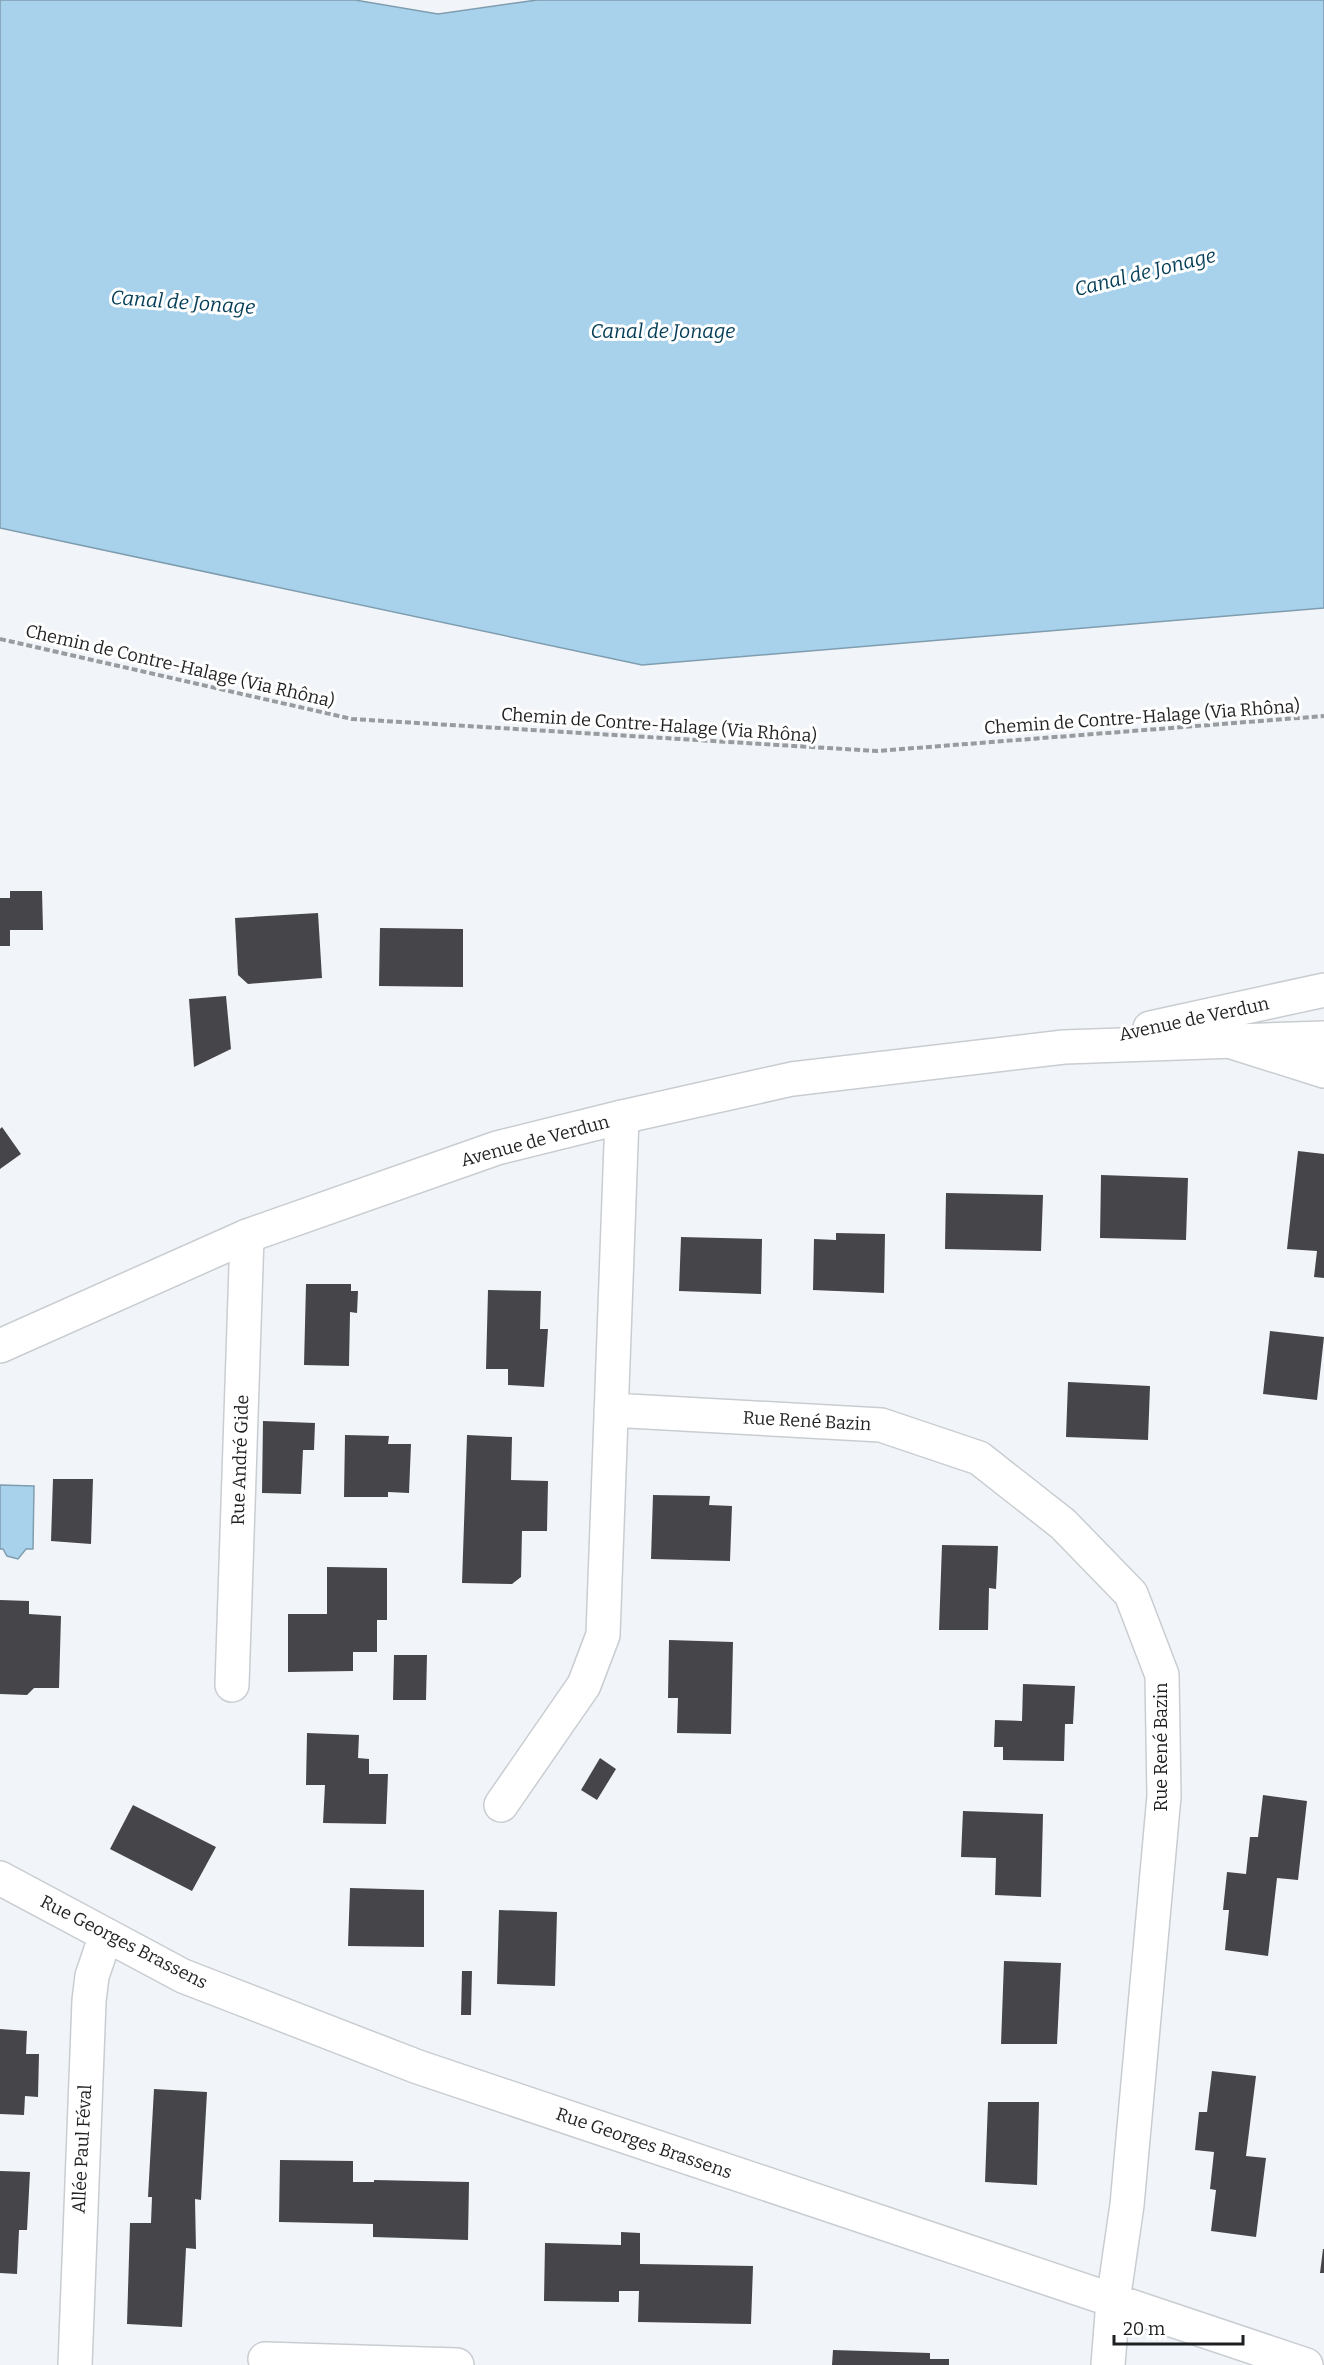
<svg xmlns="http://www.w3.org/2000/svg" width="1324" height="2365" font-family="Bitter,serif">
  <rect width="100%" height="100%" fill="#f1f5f9"/>
  <path fill="#a8d2ec" stroke="#7f9daf" stroke-width="1.5" d="M 0,0 L 355,0 L 438,14 L 537,0 L 1324,0 L 1324,608 L 642,665 L 0,528 Z
    M 0,1485 L 34,1486 L 33,1549 L 26,1549 L 18,1559 L 7,1556 L 3,1549 L 0,1549 Z"/>
  <path fill="#46454a" d="M 10,891 L 42,891 L 43,930 L 10,930 L 10,946 L 0,946 L 0,898 L 10,898 Z
    M 318,913 L 322,978 L 248,984 L 238,975 L 235,918 Z
    M 380,928 L 463,929 L 463,987 L 379,986 Z
    M 226,996 L 231,1049 L 194,1067 L 189,999 Z
    M 2,1127 L 21,1154 L 0,1169 L 0,1129 Z
    M 1298,1151 L 1324,1154 L 1324,1278 L 1314,1277 L 1317,1251 L 1287,1249 Z
    M 1101,1175 L 1188,1178 L 1186,1240 L 1100,1238 Z
    M 946,1193 L 1043,1195 L 1041,1251 L 945,1249 Z
    M 836,1233 L 885,1234 L 884,1293 L 813,1290 L 814,1239 L 836,1240 Z
    M 681,1237 L 762,1239 L 761,1294 L 679,1291 Z
    M 306,1284 L 351,1284 L 351,1291 L 358,1291 L 357,1313 L 350,1312 L 349,1366 L 304,1365 Z
    M 488,1290 L 541,1291 L 540,1329 L 548,1329 L 544,1387 L 508,1385 L 508,1369 L 486,1369 Z
    M 1270,1331 L 1324,1337 L 1317,1400 L 1263,1394 Z
    M 1068,1382 L 1150,1386 L 1148,1440 L 1066,1437 Z
    M 263,1421 L 315,1423 L 314,1450 L 303,1450 L 301,1494 L 262,1493 Z
    M 345,1435 L 389,1436 L 388,1444 L 411,1444 L 409,1493 L 388,1492 L 388,1497 L 344,1497 Z
    M 467,1435 L 512,1437 L 511,1480 L 548,1481 L 547,1531 L 522,1531 L 521,1577 L 512,1584 L 462,1583 Z
    M 53,1479 L 93,1479 L 91,1544 L 51,1541 Z
    M 653,1495 L 710,1496 L 709,1505 L 732,1506 L 730,1561 L 651,1559 Z
    M 942,1545 L 998,1546 L 996,1589 L 989,1588 L 988,1630 L 939,1630 Z
    M 327,1567 L 387,1568 L 387,1620 L 377,1620 L 377,1652 L 353,1652 L 353,1671 L 288,1672 L 288,1614 L 327,1614 Z
    M 0,1600 L 29,1601 L 29,1614 L 61,1616 L 59,1688 L 34,1688 L 27,1695 L 0,1694 Z
    M 669,1640 L 733,1642 L 731,1734 L 677,1733 L 678,1698 L 668,1698 Z
    M 394,1655 L 427,1655 L 426,1700 L 393,1700 Z
    M 1023,1684 L 1075,1686 L 1073,1724 L 1065,1724 L 1064,1761 L 1003,1760 L 1003,1747 L 994,1747 L 995,1720 L 1022,1721 Z
    M 307,1733 L 359,1735 L 358,1758 L 369,1759 L 369,1774 L 388,1774 L 386,1824 L 323,1823 L 325,1785 L 306,1785 Z
    M 600,1758 L 616,1769 L 597,1800 L 581,1790 Z
    M 1263,1795 L 1307,1801 L 1298,1880 L 1277,1878 L 1268,1956 L 1225,1950 L 1229,1910 L 1223,1910 L 1227,1872 L 1246,1874 L 1250,1837 L 1258,1837 Z
    M 133,1805 L 216,1847 L 192,1891 L 110,1849 Z
    M 963,1811 L 1043,1814 L 1041,1897 L 995,1895 L 996,1858 L 961,1857 Z
    M 350,1888 L 424,1890 L 424,1947 L 348,1946 Z
    M 499,1910 L 557,1912 L 555,1986 L 497,1984 Z
    M 1004,1961 L 1061,1963 L 1057,2044 L 1001,2044 Z
    M 462,1971 L 472,1971 L 471,2015 L 461,2015 Z
    M 0,2029 L 27,2031 L 26,2054 L 39,2054 L 38,2097 L 25,2096 L 24,2115 L 0,2114 Z
    M 1212,2071 L 1256,2076 L 1246,2156 L 1266,2158 L 1256,2237 L 1211,2231 L 1216,2190 L 1210,2189 L 1214,2152 L 1195,2150 L 1199,2112 L 1207,2112 Z
    M 154,2089 L 207,2092 L 201,2200 L 195,2199 L 196,2249 L 186,2248 L 182,2327 L 127,2324 L 130,2223 L 151,2223 L 152,2197 L 148,2197 Z
    M 988,2102 L 1039,2102 L 1037,2185 L 985,2182 Z
    M 280,2160 L 353,2161 L 353,2182 L 374,2182 L 374,2180 L 469,2182 L 468,2240 L 373,2237 L 373,2224 L 279,2222 Z
    M 0,2171 L 30,2172 L 27,2230 L 19,2230 L 17,2274 L 0,2273 Z
    M 621,2232 L 640,2233 L 640,2264 L 753,2266 L 751,2324 L 638,2322 L 639,2291 L 619,2291 L 619,2302 L 544,2301 L 545,2243 L 621,2245 Z
    M 1323,2249 L 1324,2249 L 1324,2273 L 1320,2273 Z
    M 833,2350 L 930,2353 L 930,2359 L 949,2359 L 949,2365 L 832,2365 Z"/>
  <g fill="none" stroke-linecap="round" stroke-linejoin="round">
    <defs>
      <path id="minor" d="M 1232,1042 L 1324,1071
        M 611,1410 L 881,1425 L 979,1458 L 1063,1524 L 1131,1594 L 1162,1675 L 1164,1796 L 1127,2205 L 1113,2301 L 1108,2365
        M 232,1685 L 247,1236
        M 501,1805 L 584,1685 L 603,1635 L 622,1117
        M 0,1878 L 183,1976 L 418,2067 L 1306,2365
        M 265,2359 L 457,2365
        M 75,2365 L 89,2001 L 92,1976 L 106,1935"/>
      <path id="major" d="M 1150,1028 L 1324,990
        M 0,1346 L 247,1236 L 497,1148 L 622,1117 L 792,1079 L 1064,1047 L 1324,1038"/>
    </defs>
    <use href="#minor" stroke="#c9cdd1" stroke-width="36"/>
    <use href="#major" stroke="#c9cdd1" stroke-width="36"/>
    <path stroke="#999c9f" stroke-width="4" stroke-dasharray="6 3" stroke-linecap="butt" d="M 0,639 L 352,719 L 877,751 L 1324,716"/>
    <use href="#minor" stroke="#fff" stroke-width="33"/>
    <use href="#major" stroke="#fff" stroke-width="33"/>
  </g>
  <g text-anchor="middle" stroke-width="6" stroke-linejoin="round" paint-order="stroke">
    <g font-size="18" fill="#1f2022" stroke="#fff">
      <text transform="translate(180 666) rotate(13)" y="6">Chemin de Contre-Halage (Via Rhôna)</text>
      <text transform="translate(1142 717) rotate(-4)" y="6">Chemin de Contre-Halage (Via Rhôna)</text>
      <text transform="translate(659 725) rotate(4)" y="6">Chemin de Contre-Halage (Via Rhôna)</text>
      <text transform="translate(1194 1019) rotate(-12)" y="6">Avenue de Verdun</text>
      <text transform="translate(535 1141) rotate(-15)" y="6">Avenue de Verdun</text>
      <text transform="translate(807 1421) rotate(3)" y="6">Rue René Bazin</text>
      <text transform="translate(240 1460) rotate(-88)" y="6">Rue André Gide</text>
      <text transform="translate(1161 1747) rotate(-90)" y="6">Rue René Bazin</text>
      <text transform="translate(124 1942) rotate(27)" y="6">Rue Georges Brassens</text>
      <text transform="translate(644 2143) rotate(19)" y="6">Rue Georges Brassens</text>
      <text transform="translate(82 2149) rotate(-87)" y="6">Allée Paul Féval</text>
    </g>
    <g font-size="20" font-style="italic" fill="#033d57" stroke="#fff">
      <text transform="translate(1145 272) rotate(-14)" y="7">Canal de Jonage</text>
      <text transform="translate(183 302) rotate(4)" y="7">Canal de Jonage</text>
      <text x="663" y="338">Canal de Jonage</text>
    </g>
  </g>
  <path d="M1114 2335v9h129v-9" fill="none" stroke="#1f2022" stroke-width="3"/>
  <text x="1123" y="2335" font-size="18" fill="#1f2022" stroke="#ffffff" stroke-width="4.5" paint-order="stroke">20 m</text>
</svg>
